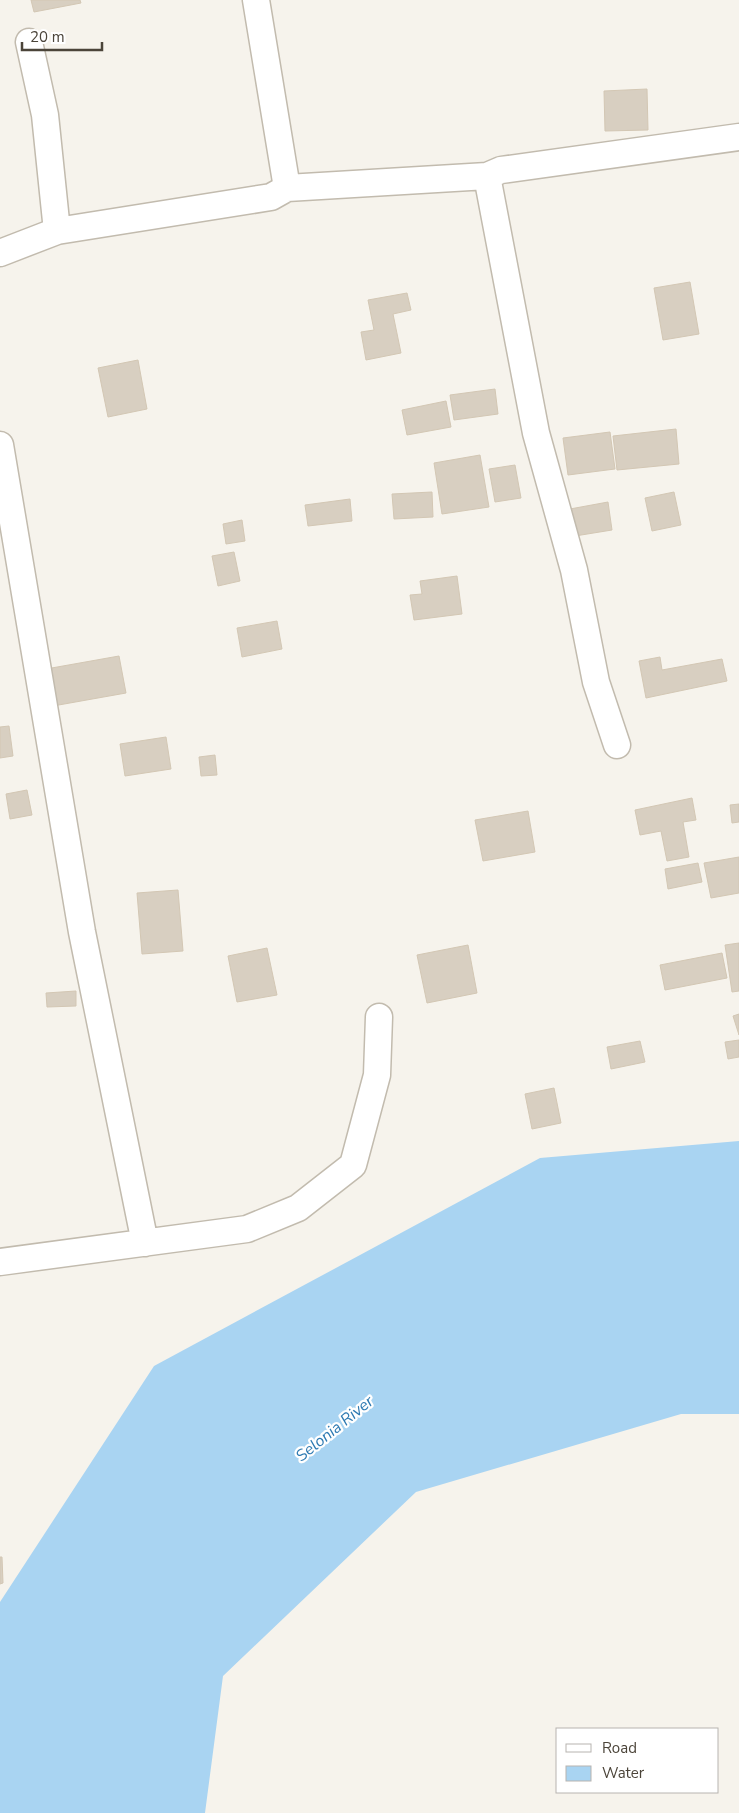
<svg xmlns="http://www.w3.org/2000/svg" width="739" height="1813" font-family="'Nunito Sans',sans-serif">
  <rect width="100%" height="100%" fill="#f6f3ec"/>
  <path fill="#a9d4f2" d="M 739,1141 L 739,1414 L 681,1414 L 416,1492 L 223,1676 L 205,1813 L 0,1813 L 0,1602 L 154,1366 L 540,1158 Z"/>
  <path fill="#d8cfc1" stroke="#d3c7b4" d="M 31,0 L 80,0 L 81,3 L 34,12 Z
    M 647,89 L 648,130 L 605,131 L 604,91 Z
    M 690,282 L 699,334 L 663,340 L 654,288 Z
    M 407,293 L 411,310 L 393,314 L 401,353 L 366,360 L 361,332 L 374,330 L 368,300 Z
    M 138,360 L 147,409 L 108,417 L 98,368 Z
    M 495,389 L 498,414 L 454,420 L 450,395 Z
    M 446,401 L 451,427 L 407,435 L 402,410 Z
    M 676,429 L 679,464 L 617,470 L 613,436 Z
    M 610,432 L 615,469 L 568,475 L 563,438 Z
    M 480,455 L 489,507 L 442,514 L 434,463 Z
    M 515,465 L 521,498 L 495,502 L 489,469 Z
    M 432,492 L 433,517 L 394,519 L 392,494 Z
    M 674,492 L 681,525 L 652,531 L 645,498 Z
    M 350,499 L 352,521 L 308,526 L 305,505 Z
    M 608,502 L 612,530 L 575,536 L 570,509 Z
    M 242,520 L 245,541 L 226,544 L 223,524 Z
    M 234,552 L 240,581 L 218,586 L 212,556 Z
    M 457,576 L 462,614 L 414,620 L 410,595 L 422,594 L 420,581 Z
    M 277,621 L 282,649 L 242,657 L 237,628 Z
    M 119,656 L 126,693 L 53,706 L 46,669 Z
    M 660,657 L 662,670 L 722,659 L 727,681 L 646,698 L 639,661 Z
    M 9,726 L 13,756 L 0,758 L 0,727 Z
    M 166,737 L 171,769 L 125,776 L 120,744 Z
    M 215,755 L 217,775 L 201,776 L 199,757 Z
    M 27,790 L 32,815 L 10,819 L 6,794 Z
    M 692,798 L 696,820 L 683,822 L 689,857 L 667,861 L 661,831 L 640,835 L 635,810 Z
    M 739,804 L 739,822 L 732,823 L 730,805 Z
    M 528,811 L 535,852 L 483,861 L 475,820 Z
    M 739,857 L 739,893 L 711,898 L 704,863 Z
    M 698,863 L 702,882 L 668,889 L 665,869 Z
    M 178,890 L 183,951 L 142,954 L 137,893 Z
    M 739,943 L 739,991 L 732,992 L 725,945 Z
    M 468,945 L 477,993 L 427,1003 L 417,955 Z
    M 267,948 L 277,995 L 237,1002 L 228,956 Z
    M 722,953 L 727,978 L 665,990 L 660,965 Z
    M 76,991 L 76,1006 L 47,1007 L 46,993 Z
    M 739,1014 L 739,1035 L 733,1016 Z
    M 739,1040 L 739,1057 L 728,1059 L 725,1042 Z
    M 640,1041 L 645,1062 L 611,1069 L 607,1047 Z
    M 554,1088 L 561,1123 L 532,1129 L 525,1094 Z
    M 0,1557 L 2,1557 L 3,1583 L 0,1584 Z"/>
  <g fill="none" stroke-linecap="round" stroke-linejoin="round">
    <defs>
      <path id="minor" d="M 256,0 L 287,188
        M 29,42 L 45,115 L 57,231
        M 487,176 L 536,433 L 574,570 L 596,682 L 617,745
        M 0,253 L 57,231 L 271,197 L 287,188 L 487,176 L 501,170 L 739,137
        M 0,445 L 82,932 L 145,1243
        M 0,1262 L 247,1229 L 298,1208 L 353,1165 L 377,1075 L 379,1017"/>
    </defs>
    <use href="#minor" stroke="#c2bbae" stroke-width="29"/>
    <use href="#minor" stroke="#fff" stroke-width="26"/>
  </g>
  <g text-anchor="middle" stroke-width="4.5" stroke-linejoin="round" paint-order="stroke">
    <g font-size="16" font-style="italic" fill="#2e7ab2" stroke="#fff">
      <text transform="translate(334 1428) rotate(-39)" y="6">Selonia River</text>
    </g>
  </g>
  <rect x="556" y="1728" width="162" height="65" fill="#ffffff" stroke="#b7b4b0"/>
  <rect x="566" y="1744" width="25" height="8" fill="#ffffff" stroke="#b7b4b0"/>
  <text x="602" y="1753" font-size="15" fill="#4b4439">Road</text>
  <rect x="566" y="1766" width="25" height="15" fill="#a9d4f2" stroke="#b7b4b0"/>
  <text x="602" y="1778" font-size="15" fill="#4b4439">Water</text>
  <path d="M22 42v8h80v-8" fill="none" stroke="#4b4439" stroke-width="2.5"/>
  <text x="30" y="42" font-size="15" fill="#4b4439" stroke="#ffffff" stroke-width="4" paint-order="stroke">20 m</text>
</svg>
